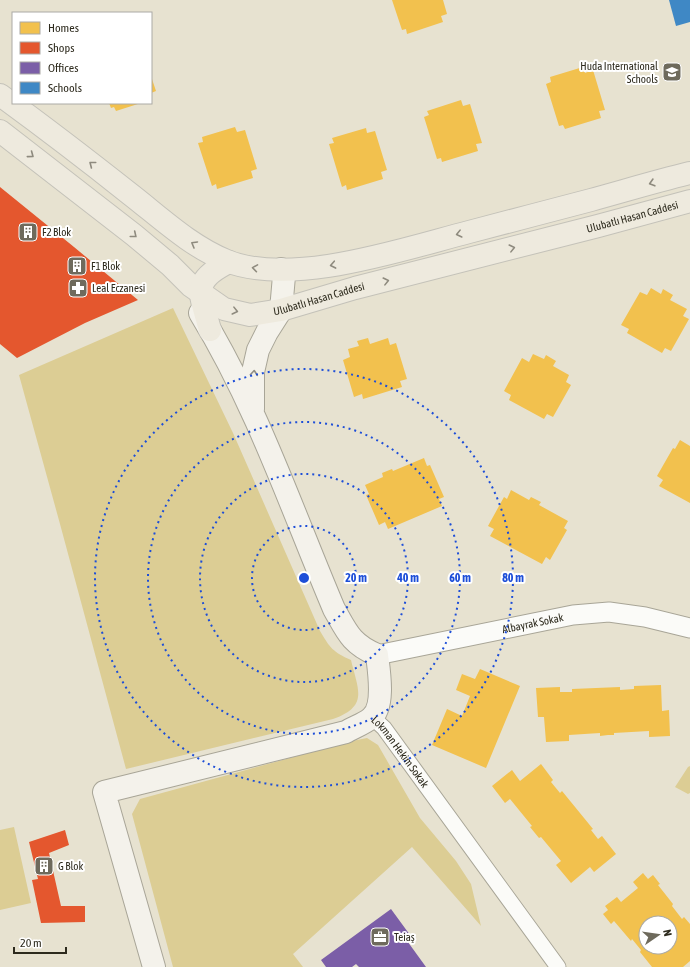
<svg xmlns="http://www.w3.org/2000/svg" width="690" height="967" font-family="'Asap Condensed',sans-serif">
  <rect width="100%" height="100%" fill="#e7e2d0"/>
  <path fill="#dccd94" d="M 173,308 L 233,433 L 320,631 C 330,648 333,652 351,660 C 358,690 369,706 333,719 L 126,769 L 60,524 L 19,375 Z
    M 367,738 L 378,745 L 420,818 L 456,861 L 471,884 L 481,926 L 412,847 L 293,954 L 303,967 L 173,967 L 132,814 L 140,799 L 352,741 Z
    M 690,766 L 690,793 L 688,794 L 675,787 L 688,767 Z
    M 14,827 L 31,903 L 0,910 L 0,830 Z"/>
  <path fill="#f2c14e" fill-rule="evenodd" d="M 392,0 L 443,0 L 447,14 L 441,16 L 443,22 L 407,34 L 406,29 L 402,30 Z
    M 583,67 L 585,73 L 593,70 L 605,110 L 599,111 L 601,118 L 565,129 L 563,125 L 559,126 L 546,84 L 551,82 L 550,77 Z
    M 151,76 L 156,91 L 151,93 Z
    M 461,100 L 463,106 L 470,104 L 482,143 L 476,144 L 478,151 L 442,162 L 441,158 L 437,159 L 424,117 L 429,115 L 427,111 Z
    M 109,103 L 141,103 L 116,111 L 114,107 L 111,108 Z
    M 235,127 L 237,132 L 245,130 L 257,169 L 251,171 L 253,178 L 217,189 L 216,184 L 212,186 L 198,143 L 203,142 L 202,137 Z
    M 366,128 L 367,133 L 375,131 L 387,170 L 381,172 L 383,179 L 347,190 L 346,185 L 342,187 L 329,144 L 334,143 L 332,138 Z
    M 651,288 L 661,294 L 663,289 L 673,295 L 670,300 L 687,309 L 683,316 L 689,319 L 671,351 L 665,348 L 662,353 L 627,333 L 629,329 L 621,325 L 640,292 L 647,295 Z
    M 368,338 L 370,344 L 388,338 L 390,345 L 396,343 L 407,379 L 400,381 L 402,387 L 363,399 L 362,394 L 354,397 L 343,360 L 350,357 L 348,349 L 359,346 L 357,341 Z
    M 533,354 L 544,359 L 546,355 L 556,361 L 553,366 L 569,375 L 566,382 L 571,385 L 553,417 L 547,414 L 544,419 L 509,400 L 511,395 L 504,391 L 522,358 L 529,362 Z
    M 680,440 L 690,446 L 690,503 L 659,486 L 663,480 L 657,476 L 673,448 L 675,449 Z
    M 424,458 L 427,466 L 430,465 L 444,497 L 439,499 L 442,506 L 388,529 L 385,522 L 379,525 L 366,495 L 369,494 L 365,485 L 383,477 L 382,473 L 392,469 L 393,471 Z
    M 511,490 L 529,500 L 531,497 L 541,502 L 539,505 L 568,521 L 564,528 L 567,530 L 550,560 L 546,557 L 542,564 L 490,536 L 494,529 L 488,526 L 504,497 L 507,499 Z
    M 480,669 L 520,686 L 486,768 L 432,745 L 447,709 L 462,716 L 470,696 L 456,690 L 462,674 L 475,679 Z
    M 661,685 L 662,711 L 669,710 L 670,736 L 649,737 L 649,731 L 614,733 L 614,735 L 608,735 L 600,736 L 600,733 L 569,735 L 569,741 L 546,742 L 544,717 L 538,717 L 536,688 L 560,687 L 560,692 L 572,692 L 572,689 L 620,687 L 620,690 L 634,689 L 634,686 Z
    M 541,764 L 553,780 L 551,782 L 560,793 L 562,791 L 593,829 L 591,830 L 598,839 L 602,836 L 616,854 L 594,872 L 590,867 L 571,883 L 556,865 L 561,861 L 541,837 L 539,838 L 530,827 L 532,826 L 510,799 L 505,803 L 492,786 L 512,770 L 520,781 Z
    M 643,873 L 648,879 L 653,875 L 660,884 L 658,885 L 673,904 L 672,906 L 682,919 L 684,917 L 690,924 L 690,961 L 683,967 L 652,967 L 640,952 L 641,950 L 632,939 L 631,941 L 614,921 L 611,924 L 603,914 L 608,910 L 605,906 L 617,897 L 621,902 L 638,888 L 633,882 ZM 646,923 L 670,923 L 670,947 L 646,947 Z"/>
  <path fill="#e4572e" d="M 0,187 L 74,247 L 138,300 L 85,323 L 17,358 L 0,344 Z
    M 65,830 L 69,845 L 49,853 L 61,906 L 85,906 L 85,922 L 41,923 L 32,880 L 38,879 L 29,842 Z"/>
  <path fill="#7b5ea7" d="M 391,909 L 410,935 L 405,938 L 426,967 L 359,967 L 356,964 L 352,967 L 326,967 L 321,960 Z"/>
  <path fill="#3f88c5" d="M 669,0 L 690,0 L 690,22 L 676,26 Z"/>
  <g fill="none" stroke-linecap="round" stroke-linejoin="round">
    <defs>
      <g id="minor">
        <path id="s1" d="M 372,717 L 384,728 L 558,967"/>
      </g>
      <g id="tertiary">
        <path id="s2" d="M 377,655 L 573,615 L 609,612 L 645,617 L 690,628"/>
      </g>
      <path id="secondary" d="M 253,409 L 253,372 L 258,350 L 267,332 L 281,310 L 284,276 L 281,269
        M 154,967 L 104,792 L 346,732 C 354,727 364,724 371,718 C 385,707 379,671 377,655 C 351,644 347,632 334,609 C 292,510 257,406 200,313"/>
      <g id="primary">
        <path d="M 0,95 C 44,127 87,160 130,194 C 161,218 190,246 227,261 C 292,287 403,249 469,232 C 510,221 550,211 591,200 C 624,191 657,181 690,173"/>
        <path id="s3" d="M 0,131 L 134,235 L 170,265 L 191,286 L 224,309 L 250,315 L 281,310 L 355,288 L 598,226 L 690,201"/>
        <path d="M 210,330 C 201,294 189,282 229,262"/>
      </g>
    </defs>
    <use href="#minor" stroke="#a8a597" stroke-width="17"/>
    <use href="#tertiary" stroke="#a8a597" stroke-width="21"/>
    <use href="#secondary" stroke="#a8a597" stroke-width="24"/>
    <use href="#primary" stroke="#c4c2b9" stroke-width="24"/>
    <use href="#minor" stroke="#fbfbf8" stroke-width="15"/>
    <use href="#tertiary" stroke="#fbfbf8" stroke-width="19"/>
    <use href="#secondary" stroke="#f4f2eb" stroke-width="22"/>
    <use href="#primary" stroke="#eeeade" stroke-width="22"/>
  </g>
  <defs><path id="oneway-chevron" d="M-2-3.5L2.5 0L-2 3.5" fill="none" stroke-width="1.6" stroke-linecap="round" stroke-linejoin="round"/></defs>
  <g stroke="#8e8a7e">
    <use href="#oneway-chevron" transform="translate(31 155) rotate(37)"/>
    <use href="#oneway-chevron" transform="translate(92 164) rotate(-142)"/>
    <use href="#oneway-chevron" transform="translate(652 183) rotate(164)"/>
    <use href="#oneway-chevron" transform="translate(459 234) rotate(166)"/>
    <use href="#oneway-chevron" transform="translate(134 235) rotate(39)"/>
    <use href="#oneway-chevron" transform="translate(194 244) rotate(-150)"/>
    <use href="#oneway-chevron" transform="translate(512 248) rotate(-14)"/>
    <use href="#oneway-chevron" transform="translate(333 265) rotate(169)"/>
    <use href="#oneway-chevron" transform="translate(255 268) rotate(-171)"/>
    <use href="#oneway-chevron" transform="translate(386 281) rotate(-14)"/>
    <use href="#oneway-chevron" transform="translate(235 311) rotate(14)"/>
  </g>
  <use stroke="#908e84" href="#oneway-chevron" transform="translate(254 373) rotate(-85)"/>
  <g fill="none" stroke="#1d4ed8" stroke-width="2" stroke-dasharray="2 4">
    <circle cx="304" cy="578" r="52"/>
    <circle cx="304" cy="578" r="104"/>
    <circle cx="304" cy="578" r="156"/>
    <circle cx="304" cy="578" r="209"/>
  </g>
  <defs>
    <symbol id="school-square" viewBox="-11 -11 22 22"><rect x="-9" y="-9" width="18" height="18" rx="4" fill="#6e6a5c" stroke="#fff"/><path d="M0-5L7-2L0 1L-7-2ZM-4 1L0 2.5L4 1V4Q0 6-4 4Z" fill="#fff"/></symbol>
    <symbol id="building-square" viewBox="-11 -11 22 22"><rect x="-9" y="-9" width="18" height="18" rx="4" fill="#6e6a5c" stroke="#fff"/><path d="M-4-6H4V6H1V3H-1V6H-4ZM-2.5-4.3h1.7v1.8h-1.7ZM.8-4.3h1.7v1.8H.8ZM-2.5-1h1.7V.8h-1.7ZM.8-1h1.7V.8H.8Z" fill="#fff"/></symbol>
    <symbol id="pharmacy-square" viewBox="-11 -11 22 22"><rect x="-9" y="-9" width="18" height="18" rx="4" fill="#6e6a5c" stroke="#fff"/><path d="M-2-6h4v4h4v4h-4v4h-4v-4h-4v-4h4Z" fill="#fff"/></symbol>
    <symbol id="office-square" viewBox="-11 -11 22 22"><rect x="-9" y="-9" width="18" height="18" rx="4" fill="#6e6a5c" stroke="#fff"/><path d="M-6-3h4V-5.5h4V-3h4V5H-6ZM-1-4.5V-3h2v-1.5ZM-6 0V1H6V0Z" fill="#fff"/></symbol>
  </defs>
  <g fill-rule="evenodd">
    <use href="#school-square" x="661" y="61" width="22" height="22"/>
    <use href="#building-square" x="17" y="221" width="22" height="22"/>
    <use href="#building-square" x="66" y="255" width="22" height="22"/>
    <use href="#pharmacy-square" x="67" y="277" width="22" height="22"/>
    <use href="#building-square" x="33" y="855" width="22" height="22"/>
    <use href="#office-square" x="369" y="926" width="22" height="22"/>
  </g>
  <g text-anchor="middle" stroke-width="4" stroke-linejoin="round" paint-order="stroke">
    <g font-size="11" fill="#2d2a1d" stroke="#fff" text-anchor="start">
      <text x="658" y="70" text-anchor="end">Huda International<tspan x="658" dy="13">Schools</tspan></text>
      <text x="42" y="236">F2 Blok</text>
      <text x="91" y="270">F1 Blok</text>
      <text x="92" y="292">Leal Eczanesi</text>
      <text x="58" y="870">G Blok</text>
      <text x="394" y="941">Teiaş</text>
    </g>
    <g font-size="11" fill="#2d2a1d" stroke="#fff">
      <text dy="4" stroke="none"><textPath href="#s3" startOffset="708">Ulubatlı Hasan Caddesi</textPath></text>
      <text dy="4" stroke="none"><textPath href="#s3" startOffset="384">Ulubatlı Hasan Caddesi</textPath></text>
      <text dy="4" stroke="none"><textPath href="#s2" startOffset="159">Albayrak Sokak</textPath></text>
      <text dy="4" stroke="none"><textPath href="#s1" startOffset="45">Lokman Hekim Sokak</textPath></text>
    </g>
  </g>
  <circle cx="304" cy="578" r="6" fill="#1d4ed8" stroke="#fff" stroke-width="2"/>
  <g font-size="12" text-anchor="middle" font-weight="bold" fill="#1d4ed8" stroke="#fff" stroke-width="4" stroke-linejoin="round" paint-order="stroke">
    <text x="356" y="582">20 m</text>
    <text x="408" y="582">40 m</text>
    <text x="460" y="582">60 m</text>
    <text x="513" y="582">80 m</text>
  </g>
  <rect x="12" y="12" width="140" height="92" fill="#ffffff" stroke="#abaaa5"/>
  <rect x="20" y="22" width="20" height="12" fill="#f2c14e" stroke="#abaaa5"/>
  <text x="48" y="32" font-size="12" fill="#2d2a1d">Homes</text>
  <rect x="20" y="42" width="20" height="12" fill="#e4572e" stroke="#abaaa5"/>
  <text x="48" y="52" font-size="12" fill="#2d2a1d">Shops</text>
  <rect x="20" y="62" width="20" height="12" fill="#7b5ea7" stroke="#abaaa5"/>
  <text x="48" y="72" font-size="12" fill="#2d2a1d">Offices</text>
  <rect x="20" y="82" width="20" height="12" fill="#3f88c5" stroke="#abaaa5"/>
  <text x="48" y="92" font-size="12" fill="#2d2a1d">Schools</text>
  <g transform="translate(658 935) rotate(77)"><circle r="19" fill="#ffffff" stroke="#abaaa5"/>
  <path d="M0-3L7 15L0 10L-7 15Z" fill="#6e6a5c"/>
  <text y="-6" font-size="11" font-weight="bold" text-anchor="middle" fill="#2d2a1d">N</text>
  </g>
  <path d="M14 947v6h52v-6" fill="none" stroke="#2d2a1d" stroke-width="2"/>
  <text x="20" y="947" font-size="12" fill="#2d2a1d" stroke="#ffffff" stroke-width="3" paint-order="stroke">20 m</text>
</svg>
